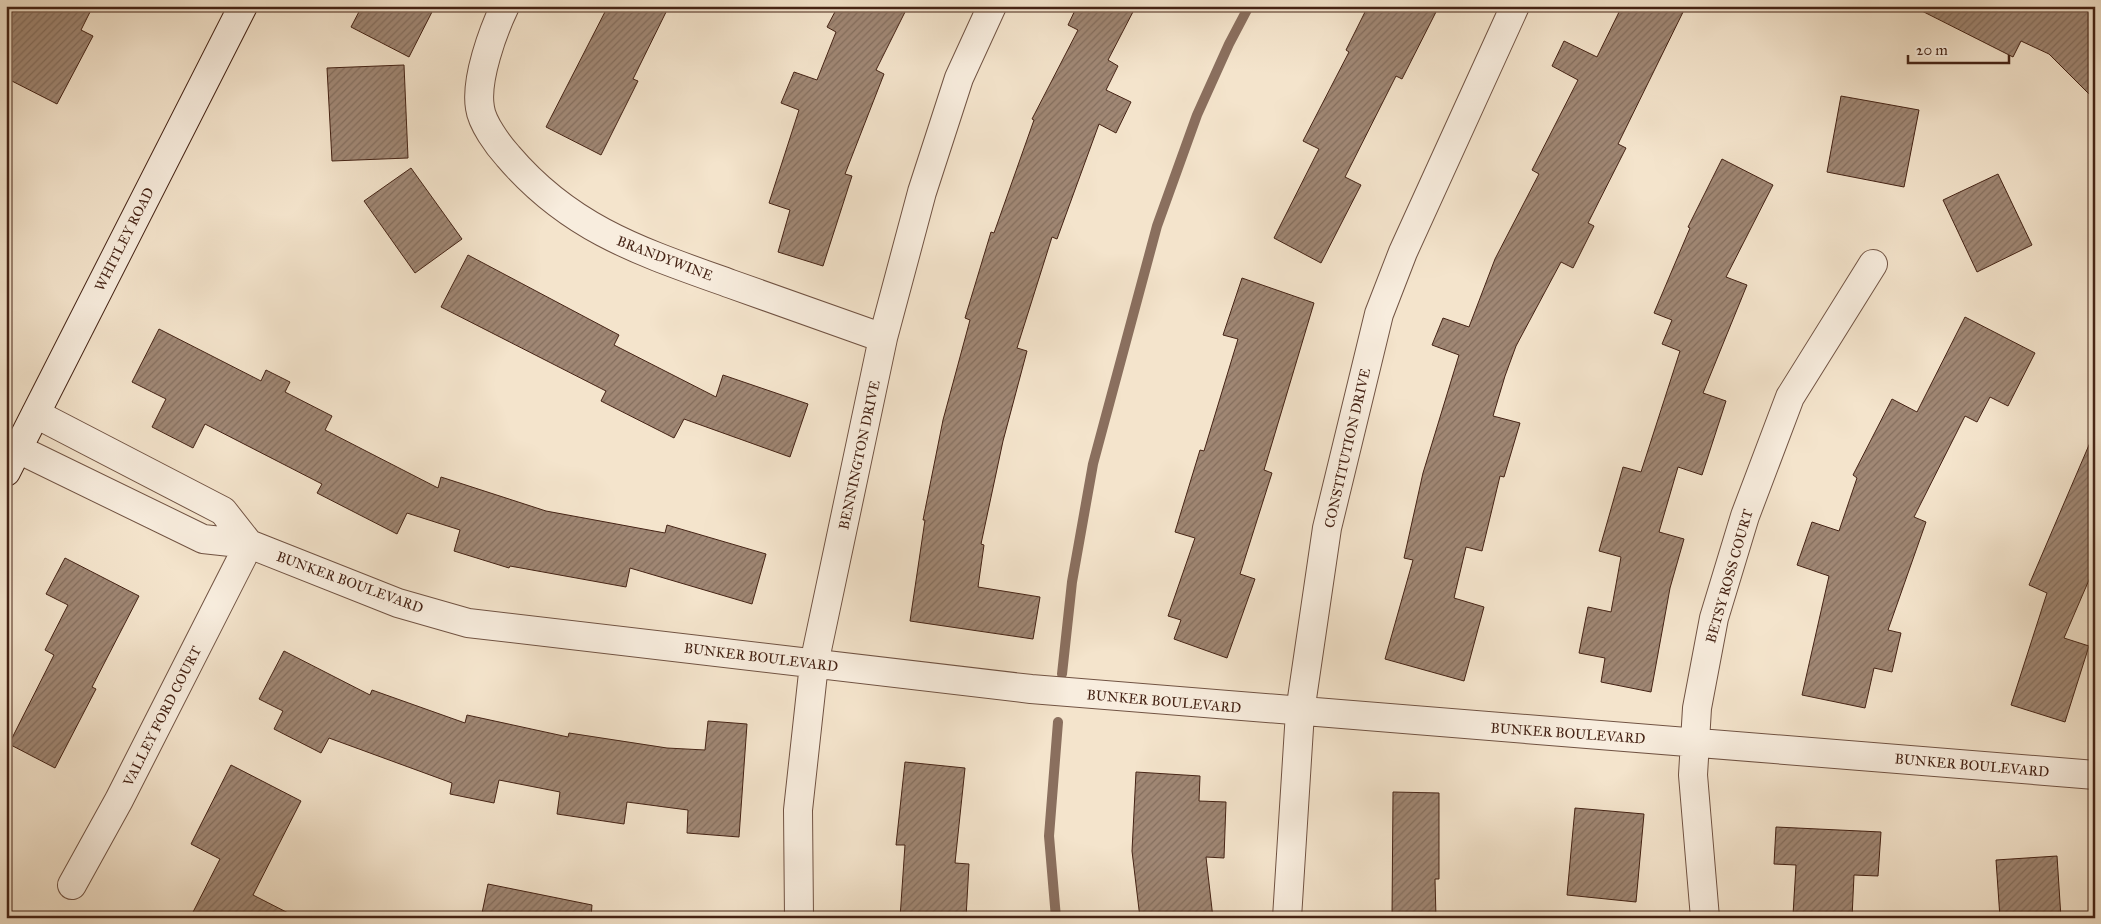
<svg xmlns="http://www.w3.org/2000/svg" width="2101" height="924" font-family="'IM FELL Great Primer',serif">
  <defs>
    <pattern id="building-hatch" width="6" height="6" patternUnits="userSpaceOnUse" patternTransform="scale(1.25)"><rect width="6" height="6" fill="#a08774"/><path d="M-1 1l2-2M0 6l6-6M5 7l2-2" fill="none" stroke="#846e5e"/></pattern>
  </defs>
  <rect width="100%" height="100%" fill="#f4e4cc"/>
  <filter id="stains"><feTurbulence type="fractalNoise" baseFrequency=".004" numOctaves="4"/><feColorMatrix values="0 0 0 0 .2 0 0 0 0 .09 0 0 0 0 .02 0 0 0 .5 -.17"/></filter>
  <radialGradient id="worn" r=".72"><stop offset=".6" stop-color="#630" stop-opacity="0"/><stop offset="1" stop-color="#630" stop-opacity=".3"/></radialGradient>
  <g fill="none" stroke-linecap="round" stroke-linejoin="round">
    <path stroke="#8a6f5e" stroke-width="10" d="M 1062,674 L 1072,582 L 1093,464 L 1157,226 L 1197,115 L 1229,44 L 1249,6
      M 1056,918 L 1049,836 L 1058,722"/>
  </g>
  <path fill="url(#building-hatch)" stroke="#452315" d="M 6,6 L 93,6 L 81,30 L 93,36 L 57,104 L 6,78 Z
    M 362,6 L 435,6 L 409,57 L 351,27 Z
    M 608,6 L 669,6 L 633,79 L 638,81 L 601,155 L 546,127 Z
    M 838,6 L 908,6 L 876,70 L 884,74 L 845,174 L 852,176 L 823,266 L 778,252 L 790,210 L 769,203 L 799,110 L 781,103 L 794,72 L 817,80 L 836,32 L 827,27 Z
    M 1077,6 L 1136,6 L 1108,60 L 1118,66 L 1106,90 L 1131,102 L 1116,133 L 1099,124 L 1057,239 L 1052,237 L 1017,348 L 1027,351 L 1003,441 L 981,544 L 984,545 L 978,587 L 1040,597 L 1033,639 L 910,621 L 925,520 L 923,520 L 943,420 L 970,320 L 965,318 L 991,232 L 994,233 L 1034,120 L 1032,119 L 1078,30 L 1068,25 Z
    M 1368,6 L 1439,6 L 1402,79 L 1396,76 L 1345,177 L 1361,185 L 1321,263 L 1274,238 L 1319,149 L 1303,141 L 1349,52 L 1346,50 Z
    M 1622,6 L 1686,6 L 1618,144 L 1626,148 L 1588,223 L 1594,226 L 1573,268 L 1561,262 L 1516,346 L 1505,376 L 1493,416 L 1520,423 L 1504,477 L 1500,476 L 1482,551 L 1466,547 L 1454,598 L 1484,607 L 1464,681 L 1385,659 L 1413,560 L 1404,558 L 1423,473 L 1459,355 L 1432,345 L 1443,318 L 1469,327 L 1495,259 L 1539,174 L 1532,170 L 1578,80 L 1552,66 L 1564,41 L 1597,57 Z
    M 1912,6 L 2095,6 L 2095,100 L 2049,54 L 2021,41 L 2013,57 Z
    M 404,65 L 408,158 L 332,161 L 327,68 Z
    M 1841,96 L 1919,110 L 1904,187 L 1827,172 Z
    M 1722,159 L 1773,185 L 1726,277 L 1747,285 L 1703,393 L 1726,401 L 1702,475 L 1678,467 L 1659,532 L 1684,539 L 1670,588 L 1651,692 L 1601,682 L 1605,658 L 1579,653 L 1588,607 L 1611,612 L 1621,557 L 1599,551 L 1623,467 L 1641,472 L 1680,351 L 1662,344 L 1672,320 L 1654,313 L 1690,228 L 1688,227 Z
    M 411,168 L 462,239 L 415,273 L 364,201 Z
    M 1998,174 L 2032,245 L 1977,272 L 1943,200 Z
    M 468,255 L 619,335 L 614,345 L 716,397 L 723,375 L 808,404 L 790,457 L 684,419 L 674,438 L 601,401 L 606,391 L 441,307 Z
    M 1242,278 L 1314,303 L 1264,470 L 1272,473 L 1240,574 L 1255,579 L 1227,658 L 1174,639 L 1181,620 L 1168,616 L 1195,538 L 1175,532 L 1200,450 L 1204,451 L 1238,339 L 1223,335 Z
    M 1965,317 L 2035,353 L 2008,406 L 1990,397 L 1977,422 L 1965,416 L 1914,517 L 1926,522 L 1888,630 L 1901,633 L 1892,672 L 1874,668 L 1865,708 L 1802,695 L 1829,576 L 1797,565 L 1812,522 L 1839,531 L 1857,478 L 1853,475 L 1892,399 L 1917,412 Z
    M 159,329 L 261,381 L 266,370 L 290,382 L 285,392 L 332,416 L 325,430 L 438,488 L 441,477 L 546,511 L 665,533 L 667,525 L 766,554 L 752,604 L 630,568 L 626,587 L 510,566 L 509,568 L 454,551 L 460,530 L 407,513 L 397,534 L 317,493 L 322,484 L 205,424 L 193,448 L 152,427 L 166,399 L 132,382 Z
    M 2095,431 L 2095,566 L 2064,638 L 2089,646 L 2065,722 L 2011,705 L 2047,593 L 2029,585 Z
    M 65,558 L 139,596 L 92,687 L 96,689 L 55,768 L 9,744 L 54,655 L 45,650 L 68,605 L 46,594 Z
    M 284,651 L 370,695 L 372,690 L 465,723 L 467,715 L 568,737 L 569,733 L 667,748 L 705,750 L 708,721 L 747,724 L 739,837 L 687,833 L 688,810 L 627,802 L 624,824 L 557,814 L 560,792 L 499,780 L 494,803 L 450,794 L 452,783 L 329,738 L 321,753 L 274,729 L 283,711 L 259,699 Z
    M 905,762 L 965,768 L 955,863 L 969,864 L 966,918 L 900,918 L 905,845 L 896,845 Z
    M 231,765 L 301,801 L 253,895 L 298,918 L 190,918 L 220,859 L 191,844 Z
    M 1136,772 L 1200,776 L 1199,801 L 1226,802 L 1224,858 L 1206,857 L 1213,918 L 1140,918 L 1132,851 Z
    M 1393,792 L 1439,793 L 1439,879 L 1435,879 L 1436,918 L 1392,918 Z
    M 1575,808 L 1644,814 L 1636,902 L 1567,895 Z
    M 1776,827 L 1881,832 L 1878,876 L 1854,875 L 1852,918 L 1793,915 L 1796,865 L 1774,864 Z
    M 2057,856 L 2061,918 L 2000,918 L 1996,860 Z
    M 488,884 L 592,905 L 591,918 L 481,918 Z"/>
  <g fill="none" stroke-linecap="round" stroke-linejoin="round">
    <defs>
      <path id="street" d="M 505,6 C 493,31 475,80 480,108 C 482,123 498,145 508,156 C 571,230 642,252 731,284 C 782,302 833,320 883,338
        M 36,414 L 223,511 L 249,544
        M 18,449 L 203,539 L 249,544 L 398,603 L 468,623 L 1031,689 L 2095,775
        M 72,885 L 119,800 L 249,544
        M 799,918 L 798,810 L 814,664 L 883,338 L 922,192 L 959,78 L 992,6
        M 1287,918 L 1300,712 L 1327,528 L 1379,314 L 1403,252 L 1515,6
        M 1705,918 L 1693,775 L 1697,708 L 1714,618 L 1745,516 L 1790,397 L 1873,264"/>
      <path id="secondary" d="M 6,472 L 243,6"/>
    </defs>
    <use href="#street" stroke="#715343" stroke-width="30"/>
    <use href="#secondary" stroke="#452315" stroke-width="30"/>
    <use href="#street" stroke="#f8edde" stroke-width="28"/>
    <use href="#secondary" stroke="#f8edde" stroke-width="28"/>
  </g>
  <g text-anchor="middle" stroke-width="4.5" stroke-linejoin="round" paint-order="stroke">
    <g font-size="14" fill="#452315" stroke="#f8edde">
      <text transform="translate(124 239) rotate(-63)" y="5">WHITLEY ROAD</text>
      <text transform="translate(665 258) rotate(21)" y="5">BRANDYWINE</text>
      <text transform="translate(1347 448) rotate(-77)" y="5">CONSTITUTION DRIVE</text>
      <text transform="translate(859 455) rotate(-78)" y="5">BENNINGTON DRIVE</text>
      <text transform="translate(1729 576) rotate(-74)" y="5">BETSY ROSS COURT</text>
      <text transform="translate(350 582) rotate(20)" y="5">BUNKER BOULEVARD</text>
      <text transform="translate(761 657) rotate(7)" y="5">BUNKER BOULEVARD</text>
      <text transform="translate(1164 701) rotate(5)" y="5">BUNKER BOULEVARD</text>
      <text transform="translate(162 716) rotate(-63)" y="5">VALLEY FORD COURT</text>
      <text transform="translate(1568 733) rotate(4)" y="5">BUNKER BOULEVARD</text>
      <text transform="translate(1972 765) rotate(5)" y="5">BUNKER BOULEVARD</text>
    </g>
  </g>
  <rect width="2101" height="924" fill="none" stroke="#f4e4cc" stroke-width="25"/>
  <rect x="8" y="8" width="2086" height="909" fill="none" stroke="#452315" stroke-width="2.5"/>
  <rect x="12" y="12" width="2076" height="899" fill="none" stroke="#452315"/>
  <path d="M1908 55v8h101v-8" fill="none" stroke="#452315" stroke-width="2.5"/>
  <text x="1916" y="55" font-size="15" fill="#452315" stroke="#f8edde" stroke-width="4" paint-order="stroke">20 m</text>
  <rect width="100%" height="100%" filter="url(#stains)"/>
  <rect width="100%" height="100%" fill="url(#worn)"/>
</svg>
